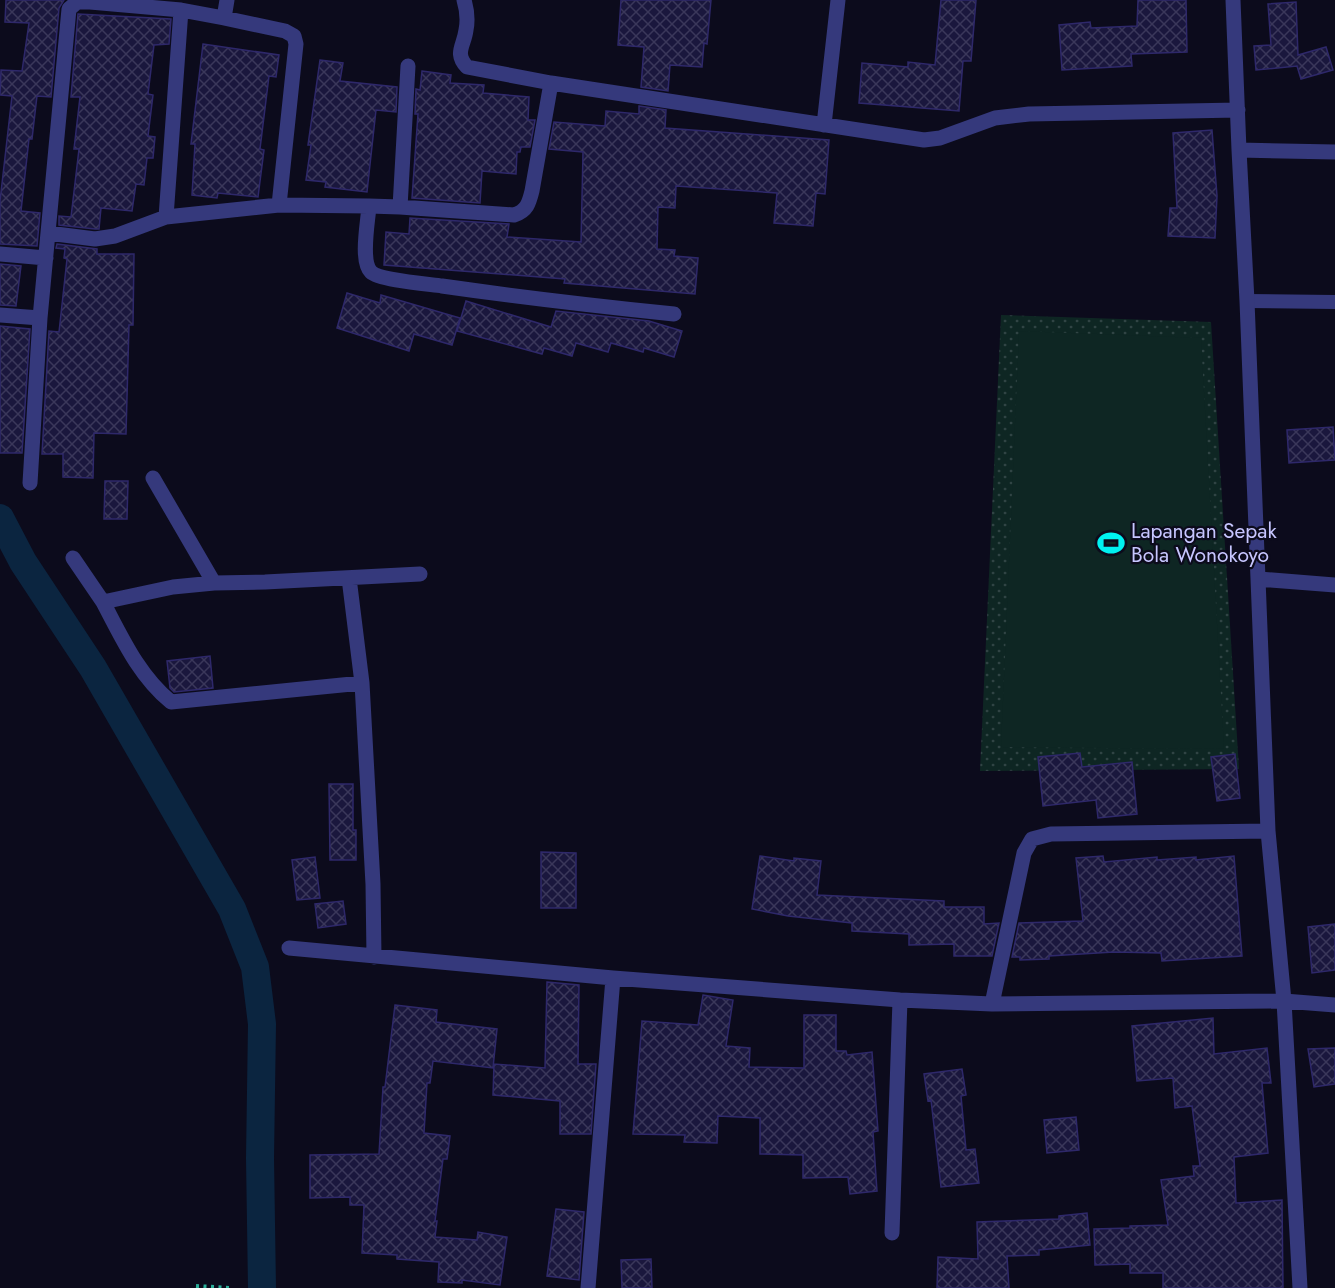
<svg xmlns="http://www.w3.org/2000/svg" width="1335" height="1288" font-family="Jost,sans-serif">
  <defs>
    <pattern id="park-dots" width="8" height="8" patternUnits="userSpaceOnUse" patternTransform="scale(1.5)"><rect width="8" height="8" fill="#0e2623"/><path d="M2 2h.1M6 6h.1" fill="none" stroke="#304444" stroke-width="1.8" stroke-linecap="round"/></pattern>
    <pattern id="building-cross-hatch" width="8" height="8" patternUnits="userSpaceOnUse" patternTransform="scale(1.5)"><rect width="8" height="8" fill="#1a173d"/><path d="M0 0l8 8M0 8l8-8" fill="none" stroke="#3a375a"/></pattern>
  </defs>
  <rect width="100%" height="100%" fill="#0c0b1c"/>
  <path fill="url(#park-dots)" d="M 1001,315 L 1211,322 L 1239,769 L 980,771 Z"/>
  <path fill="#0e2623" d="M 1019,331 L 1201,338 L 1224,749 L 1001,747 Z"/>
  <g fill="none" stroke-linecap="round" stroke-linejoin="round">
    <path stroke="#0b2540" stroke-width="28" d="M 0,518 L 23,562 L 93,668 L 232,909 L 255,967 L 262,1024 L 260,1158 L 262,1288"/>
  </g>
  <path fill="url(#building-cross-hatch)" stroke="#2e286a" stroke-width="1.5" d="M 6,0 L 64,0 L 59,8 L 51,97 L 37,96 L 32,139 L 29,139 L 21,211 L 40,213 L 37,246 L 0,244 L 0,201 L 12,96 L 0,95 L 1,70 L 22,71 L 29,23 L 5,22 Z
    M 621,0 L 711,0 L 707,44 L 704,43 L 702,67 L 670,65 L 668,91 L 641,87 L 644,47 L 618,45 Z
    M 941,0 L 976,0 L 971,61 L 963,61 L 959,111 L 859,103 L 862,63 L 908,67 L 908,62 L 935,65 Z
    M 1138,0 L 1186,0 L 1187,52 L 1131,54 L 1132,66 L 1062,70 L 1059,25 L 1090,22 L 1091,28 L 1137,26 Z
    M 1296,2 L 1298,55 L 1326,47 L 1333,70 L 1301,79 L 1297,66 L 1256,70 L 1254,46 L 1271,45 L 1268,4 Z
    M 78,14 L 171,19 L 169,44 L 154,45 L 148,94 L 153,95 L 148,136 L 155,137 L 153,158 L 147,158 L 144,185 L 136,184 L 132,211 L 101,208 L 99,229 L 95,229 L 59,225 L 59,216 L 71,217 L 79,149 L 74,149 L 80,97 L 71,97 Z
    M 203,44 L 279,55 L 276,77 L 269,76 L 260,149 L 264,150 L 258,197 L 218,193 L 217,198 L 192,195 L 195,144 L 191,144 Z
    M 320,60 L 343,63 L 340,81 L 397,87 L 396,112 L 376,110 L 367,192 L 325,187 L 326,182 L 306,180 L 311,145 L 308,145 Z
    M 422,71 L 451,75 L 450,83 L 484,85 L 483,93 L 529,97 L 528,120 L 535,120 L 530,147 L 521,147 L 520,152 L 517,152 L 516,174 L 482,171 L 480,203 L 412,198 L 418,114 L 415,114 L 416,89 L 420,90 Z
    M 639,106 L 666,110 L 665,128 L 829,140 L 825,194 L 816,193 L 813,226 L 774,223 L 777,193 L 676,186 L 675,208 L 658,207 L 657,249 L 675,250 L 674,256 L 698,258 L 695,294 L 564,283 L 565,279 L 384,265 L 386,232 L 409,234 L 410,218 L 509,224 L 507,237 L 581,242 L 583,152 L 549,149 L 554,122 L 605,126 L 606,111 L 639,114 Z
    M 1212,130 L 1217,196 L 1215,238 L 1168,236 L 1170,208 L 1177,208 L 1173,133 Z
    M 57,244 L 97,249 L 97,254 L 134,254 L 133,325 L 129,325 L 126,434 L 94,433 L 93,478 L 63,477 L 63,454 L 42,454 L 49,331 L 59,332 L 67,259 L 64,258 L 65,249 L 56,248 Z
    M 0,264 L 21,266 L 16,306 L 0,305 Z
    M 347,293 L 380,303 L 381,295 L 460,318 L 452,345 L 414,334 L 409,351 L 337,328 Z
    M 466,301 L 551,327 L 556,311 L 649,321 L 682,331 L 674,357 L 644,348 L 643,352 L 611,343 L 608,352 L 576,343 L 572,356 L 544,348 L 542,354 L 457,331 Z
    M 0,326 L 30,329 L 22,453 L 0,453 Z
    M 1333,427 L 1335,460 L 1289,463 L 1287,430 Z
    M 105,481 L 128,481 L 127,519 L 104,519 Z
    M 210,656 L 213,688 L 174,692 L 170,688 L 167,661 Z
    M 1080,753 L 1082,767 L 1132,762 L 1137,814 L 1098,818 L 1096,800 L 1043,806 L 1038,757 Z
    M 1235,754 L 1240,798 L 1217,801 L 1211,757 Z
    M 329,784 L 353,784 L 353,830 L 356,830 L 356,860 L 330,860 Z
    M 541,852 L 576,853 L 576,908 L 541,908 Z
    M 760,856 L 794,861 L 794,858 L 821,861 L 817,895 L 944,901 L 944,907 L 984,907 L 984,924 L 999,923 L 992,956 L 954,956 L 954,944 L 909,945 L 909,934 L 852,931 L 852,923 L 788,916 L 752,909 Z
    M 1103,856 L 1104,862 L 1157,857 L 1157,860 L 1196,857 L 1196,860 L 1234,856 L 1242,956 L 1162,961 L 1161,953 L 1114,952 L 1049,956 L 1049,959 L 1020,960 L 1020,957 L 1012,957 L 1019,923 L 1083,921 L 1076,858 Z
    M 315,857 L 320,898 L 297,900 L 292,860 Z
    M 343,901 L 346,924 L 318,928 L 315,904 Z
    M 1335,924 L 1335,970 L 1312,973 L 1308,927 Z
    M 547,982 L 579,985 L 578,1064 L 596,1064 L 591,1134 L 560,1134 L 560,1101 L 493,1095 L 494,1064 L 545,1068 Z
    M 703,995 L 733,1000 L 726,1046 L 750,1048 L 749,1067 L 804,1068 L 804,1015 L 836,1015 L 836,1051 L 846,1051 L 847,1055 L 872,1052 L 878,1131 L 873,1132 L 877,1191 L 850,1194 L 848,1177 L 803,1178 L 803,1155 L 760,1154 L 760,1118 L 718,1116 L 717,1143 L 684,1142 L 685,1135 L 633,1134 L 642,1021 L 698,1025 Z
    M 395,1005 L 437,1010 L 436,1022 L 497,1029 L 493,1068 L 433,1061 L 430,1083 L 427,1083 L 424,1133 L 450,1136 L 447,1159 L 443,1159 L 435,1221 L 437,1221 L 435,1237 L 477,1240 L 478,1232 L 507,1237 L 500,1285 L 462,1280 L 462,1283 L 438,1282 L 439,1262 L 397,1259 L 397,1255 L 362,1253 L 364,1205 L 350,1205 L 350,1197 L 310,1198 L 310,1155 L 379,1154 L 383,1087 L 385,1087 Z
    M 1213,1018 L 1214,1054 L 1267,1048 L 1271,1083 L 1262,1083 L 1268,1153 L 1234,1157 L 1236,1203 L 1282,1200 L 1283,1288 L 1163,1288 L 1163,1273 L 1130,1273 L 1130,1264 L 1095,1265 L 1094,1229 L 1130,1228 L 1130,1226 L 1168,1225 L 1161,1180 L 1194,1176 L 1193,1166 L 1200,1166 L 1192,1106 L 1175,1108 L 1173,1078 L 1137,1081 L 1132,1026 Z
    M 1335,1048 L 1335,1084 L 1314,1087 L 1308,1049 Z
    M 962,1069 L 966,1095 L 961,1096 L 966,1150 L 975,1149 L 979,1183 L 941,1187 L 931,1100 L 928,1101 L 924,1074 Z
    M 1076,1117 L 1079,1150 L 1047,1153 L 1044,1120 Z
    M 556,1209 L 584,1212 L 579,1280 L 547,1276 Z
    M 1087,1213 L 1090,1245 L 1039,1250 L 1039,1255 L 1007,1256 L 1009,1288 L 937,1288 L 938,1257 L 978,1259 L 977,1222 L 1059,1219 L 1059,1216 Z
    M 651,1259 L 652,1288 L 622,1288 L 621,1260 Z"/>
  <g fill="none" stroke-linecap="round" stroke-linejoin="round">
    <path stroke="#2bae99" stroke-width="4" stroke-dasharray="3 4.5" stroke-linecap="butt" d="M 196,1286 L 231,1288"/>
    <path stroke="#35397c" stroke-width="14" d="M 1247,301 L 1335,302"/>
    <path stroke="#35397c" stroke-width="15" d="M 464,0 C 467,10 468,20 466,30 C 464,46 454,53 467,67 L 551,83 L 924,140 L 940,138 L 995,118 L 1029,114 L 1238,110
      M 1233,0 L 1239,150 L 1247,301 L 1268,831 L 1284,1001 L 1300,1288
      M 408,66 L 400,207 L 369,206 C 368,222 360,261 371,272 C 379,280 428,284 442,286 C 519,297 596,306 674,314
      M 824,125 L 838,0
      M 1239,150 L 1335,152
      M 279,205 L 369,206
      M 400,207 L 514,215 C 527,211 529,203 532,191 L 551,83
      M 166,217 L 181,10
      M 48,233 L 95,239 L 115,236 L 166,217 L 279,205 L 296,44 L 294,36 L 285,31 L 224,18
      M 0,254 L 46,258
      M 0,315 L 40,318
      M 153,478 L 214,583 L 265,582 L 420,574
      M 30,483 L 40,318 L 69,9 L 77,2 L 90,2 L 181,10 L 224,18 L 227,0
      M 73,558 L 103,602 L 173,587 L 214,583
      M 349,578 L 362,683 L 373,884 L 374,957
      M 1259,579 L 1335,585
      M 103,602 C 122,638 139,676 171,702 L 362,683
      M 289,948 L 613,978 L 900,1000 L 992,1004 L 1284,1001 L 1335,1005
      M 992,1004 L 1024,853 L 1032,839 L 1051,834 L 1268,831
      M 892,1233 L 900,1000
      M 588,1288 L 613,978"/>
  </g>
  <defs>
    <symbol id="stadium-bare" viewBox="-9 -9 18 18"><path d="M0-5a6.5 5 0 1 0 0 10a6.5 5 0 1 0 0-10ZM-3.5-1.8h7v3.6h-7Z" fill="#00f1f0" stroke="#0c0b1c" stroke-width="2.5" paint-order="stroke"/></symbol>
  </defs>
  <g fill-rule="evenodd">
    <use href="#stadium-bare" x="1092" y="524" width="38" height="38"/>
  </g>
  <g text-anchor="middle" stroke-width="4.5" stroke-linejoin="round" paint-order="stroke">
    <g font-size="21" fill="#c7c6ff" stroke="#0c0b1c" text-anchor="start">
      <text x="1131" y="538">Lapangan Sepak<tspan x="1131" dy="24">Bola Wonokoyo</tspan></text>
    </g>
  </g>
</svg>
